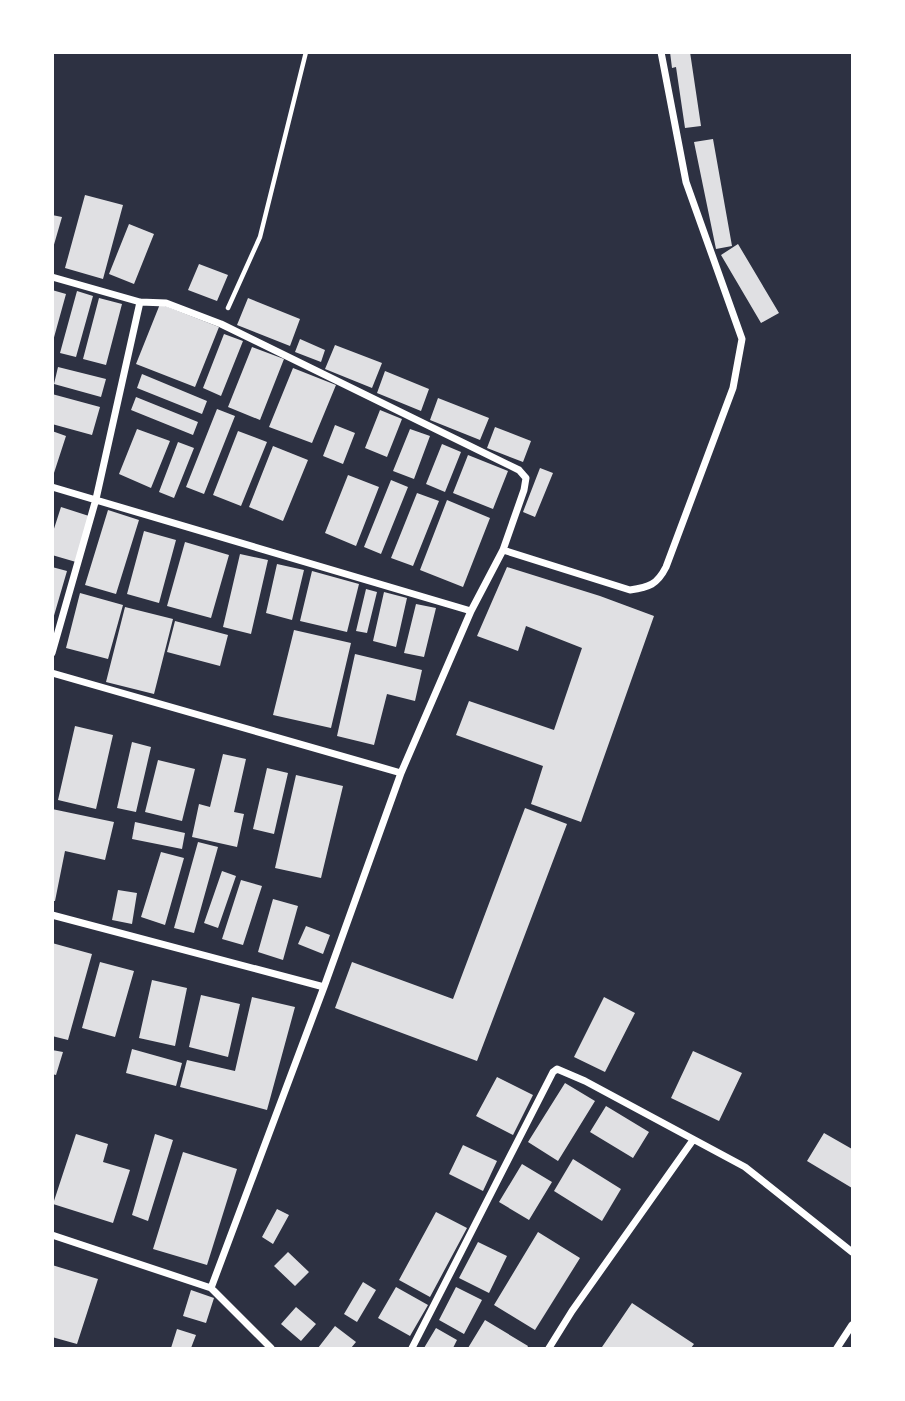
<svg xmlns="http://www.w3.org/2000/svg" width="905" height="1401" font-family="'Public Sans',sans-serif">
  <rect width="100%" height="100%" fill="#2d3142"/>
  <path fill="#e0e0e3" d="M 670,52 L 690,52 L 701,126 L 685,128 L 676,67 L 672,68 Z
    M 713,139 L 732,246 L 716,249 L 694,142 Z
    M 85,195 L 123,205 L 103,279 L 65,268 Z
    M 52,215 L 62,217 L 53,248 L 52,248 Z
    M 129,224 L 154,234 L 134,284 L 109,274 Z
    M 738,244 L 779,313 L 761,323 L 721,255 Z
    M 199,264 L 228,275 L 217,301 L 188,290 Z
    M 52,290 L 66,294 L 53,341 L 52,341 Z
    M 77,291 L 93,296 L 76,357 L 60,353 Z
    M 99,298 L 122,304 L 106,365 L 83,359 Z
    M 248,298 L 300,319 L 290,346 L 237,325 Z
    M 160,304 L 219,327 L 195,387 L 136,364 Z
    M 224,334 L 243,341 L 221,396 L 203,388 Z
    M 300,339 L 325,350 L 321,362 L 295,352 Z
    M 335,345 L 382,363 L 372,388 L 325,369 Z
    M 252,347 L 284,359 L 260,420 L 228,407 Z
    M 58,367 L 106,379 L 101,397 L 54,384 Z
    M 293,368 L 336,385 L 312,443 L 269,427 Z
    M 385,371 L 429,389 L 421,411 L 377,393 Z
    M 142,374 L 207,401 L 202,414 L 137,388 Z
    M 52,394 L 100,407 L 92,435 L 52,424 Z
    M 136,397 L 198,422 L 193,435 L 131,410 Z
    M 438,398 L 489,418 L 480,440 L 430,420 Z
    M 217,409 L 235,416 L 204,494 L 186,487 Z
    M 380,410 L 402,419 L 387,457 L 365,448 Z
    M 335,425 L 355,433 L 343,464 L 323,456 Z
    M 495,427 L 531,441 L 523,462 L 487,448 Z
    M 137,429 L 170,441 L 151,488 L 119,474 Z
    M 410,429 L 430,436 L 414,479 L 393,471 Z
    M 52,431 L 66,436 L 53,476 L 52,476 Z
    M 238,431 L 267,442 L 241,506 L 213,495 Z
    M 178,442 L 194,448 L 174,498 L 159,492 Z
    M 442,444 L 461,452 L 445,492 L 426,484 Z
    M 273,446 L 308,460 L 283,521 L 249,507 Z
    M 468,455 L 508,471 L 493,509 L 453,493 Z
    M 540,468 L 553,473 L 535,517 L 523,512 Z
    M 348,475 L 379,487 L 356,546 L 325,533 Z
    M 391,480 L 408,487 L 381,554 L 364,547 Z
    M 417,493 L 439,501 L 413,566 L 391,558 Z
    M 447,500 L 490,518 L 463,587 L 420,570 Z
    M 61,507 L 89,516 L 76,562 L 52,555 L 52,535 Z
    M 108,510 L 139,520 L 116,594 L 85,585 Z
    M 144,531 L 176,540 L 159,603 L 127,594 Z
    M 185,542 L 229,555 L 211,618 L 167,606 Z
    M 240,554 L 268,560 L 251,634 L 223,627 Z
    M 277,564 L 304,570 L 292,620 L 266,613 Z
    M 52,567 L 67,571 L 53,619 L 52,619 Z
    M 507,567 L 600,596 L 654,616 L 581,822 L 531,804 L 543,766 L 456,735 L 469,701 L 554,730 L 582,648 L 526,626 L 518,651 L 477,636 Z
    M 312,571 L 359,584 L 347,632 L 300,621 Z
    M 366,589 L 377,592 L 367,633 L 356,631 Z
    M 384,592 L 407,598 L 396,647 L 373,641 Z
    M 80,593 L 123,605 L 108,659 L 66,648 Z
    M 416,604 L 436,608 L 424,657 L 404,653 Z
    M 125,607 L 173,619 L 154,694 L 106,682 Z
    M 175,621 L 228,635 L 220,666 L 167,652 Z
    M 294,630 L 351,643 L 331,728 L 273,715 Z
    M 355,654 L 422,670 L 415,701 L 387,694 L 374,745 L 337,736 Z
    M 75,726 L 113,735 L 96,809 L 58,800 Z
    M 132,742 L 151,747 L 136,812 L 117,808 Z
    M 223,754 L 246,759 L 234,812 L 244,814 L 237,847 L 192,837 L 199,804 L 210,807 Z
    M 158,760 L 195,769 L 182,821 L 145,812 Z
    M 267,768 L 288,773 L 274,834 L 253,829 Z
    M 296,775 L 343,786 L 321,878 L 275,868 Z
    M 525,808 L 567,824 L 477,1061 L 335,1008 L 352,962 L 453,999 Z
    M 52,809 L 114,822 L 105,860 L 65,851 L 55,901 L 52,901 Z
    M 135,822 L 185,833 L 182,849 L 132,839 Z
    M 198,842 L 218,847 L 194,933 L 174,928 Z
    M 161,852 L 184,858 L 165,925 L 141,917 Z
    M 222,871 L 236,876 L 218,928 L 204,923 Z
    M 241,880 L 262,886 L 243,945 L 222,939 Z
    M 118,890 L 137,893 L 132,924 L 112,920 Z
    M 273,899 L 298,906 L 283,960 L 258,952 Z
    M 306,926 L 330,935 L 323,954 L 298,944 Z
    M 52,943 L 92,954 L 68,1040 L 52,1036 Z
    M 100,962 L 134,971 L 115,1037 L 82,1028 Z
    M 152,980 L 187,988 L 175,1046 L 139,1038 Z
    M 201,995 L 240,1004 L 228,1057 L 189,1047 Z
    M 252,997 L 295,1007 L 267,1110 L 180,1087 L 187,1060 L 235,1071 Z
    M 604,997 L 635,1013 L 605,1072 L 574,1057 Z
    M 132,1049 L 182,1063 L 176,1086 L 126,1073 Z
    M 52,1050 L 63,1052 L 56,1075 L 52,1074 Z
    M 693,1051 L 742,1073 L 719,1121 L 671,1098 Z
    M 497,1077 L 533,1095 L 513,1135 L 476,1116 Z
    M 565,1083 L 595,1101 L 558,1161 L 528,1142 Z
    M 606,1106 L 649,1132 L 633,1158 L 590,1132 Z
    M 824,1133 L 852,1149 L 852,1188 L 807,1161 Z
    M 76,1134 L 108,1144 L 103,1162 L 130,1170 L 113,1223 L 53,1204 Z
    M 155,1134 L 173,1140 L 148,1221 L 132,1215 Z
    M 463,1145 L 497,1161 L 483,1191 L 449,1174 Z
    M 183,1152 L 237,1169 L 207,1265 L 153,1249 Z
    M 573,1159 L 621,1189 L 602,1221 L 554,1191 Z
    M 522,1164 L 552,1182 L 529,1220 L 499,1202 Z
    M 277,1209 L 289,1215 L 273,1244 L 262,1237 Z
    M 436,1212 L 467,1228 L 430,1297 L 399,1280 Z
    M 538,1232 L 580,1258 L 535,1330 L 494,1305 Z
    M 478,1242 L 507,1256 L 489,1293 L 459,1278 Z
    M 288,1252 L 309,1272 L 295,1286 L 274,1266 Z
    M 52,1265 L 98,1279 L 77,1344 L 52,1337 Z
    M 363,1282 L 376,1290 L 357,1322 L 344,1314 Z
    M 396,1287 L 428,1305 L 410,1336 L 378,1318 Z
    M 456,1287 L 482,1300 L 464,1334 L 439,1320 Z
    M 191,1290 L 214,1298 L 206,1323 L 183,1316 Z
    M 632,1303 L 694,1344 L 691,1348 L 605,1348 L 602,1347 Z
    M 296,1307 L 316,1324 L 301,1341 L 281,1324 Z
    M 485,1320 L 528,1346 L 527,1348 L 468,1348 Z
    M 335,1326 L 356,1342 L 351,1348 L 318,1348 Z
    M 436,1328 L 457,1340 L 453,1348 L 424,1348 Z
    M 177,1329 L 196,1335 L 191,1348 L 171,1348 Z"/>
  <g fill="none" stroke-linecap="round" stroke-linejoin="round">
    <path stroke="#fff" stroke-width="4.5" d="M 228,308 L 260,237 L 306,52"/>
    <path stroke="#fff" stroke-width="7" d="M 52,277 L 140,302 L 166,303 L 221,324 L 519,470 L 526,478 L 524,490 L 503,550 L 471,611 L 401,773 L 324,987 L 211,1288
      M 52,487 L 471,611
      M 503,550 L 630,590 C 649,587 657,585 666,567 L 733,388 L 742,339 L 686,182 L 661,52
      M 52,653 L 96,499 L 140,302
      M 52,673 L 401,773
      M 52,915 L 324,987
      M 52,1235 L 211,1288 L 271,1348
      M 412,1348 L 553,1072 L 557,1069 L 585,1081 L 745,1167 L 852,1252
      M 549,1348 L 572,1311 L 693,1140
      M 837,1348 L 852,1325"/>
  </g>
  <rect width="905" height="1401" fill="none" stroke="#ffffff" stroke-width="108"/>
</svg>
